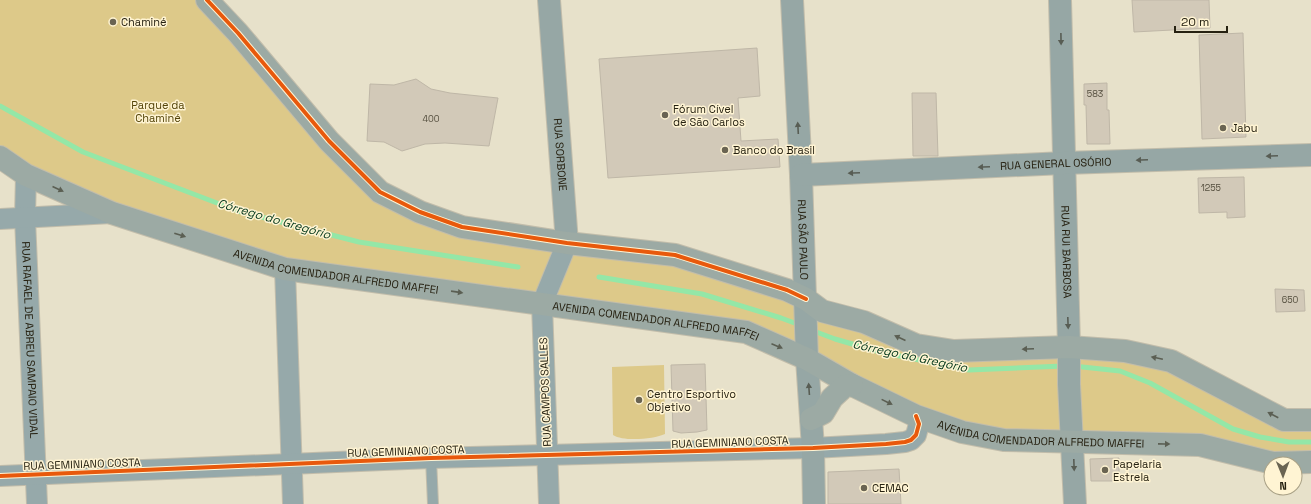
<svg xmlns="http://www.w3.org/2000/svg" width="1311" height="504" font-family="'Space Grotesk',sans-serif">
  <rect width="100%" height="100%" fill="#e7e1ca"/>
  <path fill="#ddc989" d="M 0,0 L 207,0 L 329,141 L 420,212 L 675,255 L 916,345 L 1125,351 L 1311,420 L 1311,462 L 962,432 L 746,332 L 285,269 L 112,213 L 0,157 Z
    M 664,365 L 665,434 C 654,439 624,442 613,435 L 612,367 Z"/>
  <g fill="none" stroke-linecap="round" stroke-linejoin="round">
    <path stroke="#94e7a7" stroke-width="5" d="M 0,106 L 83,152 L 238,211 L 359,242 L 518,267
      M 599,277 L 702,294 L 781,318 L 800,325
      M 811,330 L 835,339 L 880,352 L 969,370 L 1063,366
      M 1073,366 L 1120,371 L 1150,383 L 1233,429 L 1260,437 L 1289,442 L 1311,442"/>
  </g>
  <path fill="#d2c9b8" stroke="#bfb7a7" d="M 1132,0 L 1209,0 L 1210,28 L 1134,32 Z
    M 1243,33 L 1246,137 L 1202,139 L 1199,35 Z
    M 757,48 L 760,96 L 738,98 L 741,141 L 778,139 L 780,167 L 608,178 L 599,59 Z
    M 416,79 L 431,89 L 450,93 L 498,98 L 489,146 L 445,143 L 425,144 L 402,151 L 384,142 L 367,141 L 370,84 L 394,85 Z
    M 1107,83 L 1107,110 L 1109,110 L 1110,144 L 1087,144 L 1086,105 L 1084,105 L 1084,84 Z
    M 912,93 L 936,93 L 938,156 L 913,156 Z
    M 1244,177 L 1245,217 L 1227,218 L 1227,212 L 1199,213 L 1198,178 Z
    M 1275,289 L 1304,290 L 1305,311 L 1276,312 Z
    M 705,364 L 707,430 L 697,432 L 681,433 L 673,431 L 671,365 Z
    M 1119,458 L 1119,481 L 1091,481 L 1090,459 Z
    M 899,469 L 901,504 L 828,504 L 828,472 Z"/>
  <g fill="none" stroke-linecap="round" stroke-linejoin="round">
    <defs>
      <path id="lane" d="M 431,458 L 433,504"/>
      <g id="street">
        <path id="s1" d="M 26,175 L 25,218 L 37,504"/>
        <path d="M 0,219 L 112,213"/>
        <path d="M 285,269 L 293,504"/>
        <path d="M 0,476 L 431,458 L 813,448 L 886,444 L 905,442 L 911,440 L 916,435 L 919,424 L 916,416"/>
        <path d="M 549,504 L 542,304 L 567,243"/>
      </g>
      <g id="secondary">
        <path id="s2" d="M 549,0 L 567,243"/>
        <path id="s3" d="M 792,0 L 801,175 L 807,359 L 813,448 L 814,504"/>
        <path id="s4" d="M 1060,0 L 1069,347 L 1069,384 L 1075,504"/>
        <path id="s5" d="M 801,175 L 1064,163 L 1311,155"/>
      </g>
      <g id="primary">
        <path d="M 207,0 L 238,33 L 329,141 L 380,192 L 420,212 L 462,227 L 567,243 L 675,255 L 787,290 L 806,299 L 822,311 L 864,322 L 916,345 L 954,351 L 1069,347 L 1125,351 L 1171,361 L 1284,420 L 1311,420"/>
        <path id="s6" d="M 0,157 L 26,175 L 112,213 L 285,269 L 746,332 L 807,359 L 852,385 L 916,416 L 962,432 L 1004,440 L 1200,445 L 1273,463 L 1311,462"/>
        <path d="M 811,419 L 823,413 L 832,398 L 845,386 L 852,385"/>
      </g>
    </defs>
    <use href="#lane" stroke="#c2bdab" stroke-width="12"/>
    <use href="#street" stroke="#c2bdab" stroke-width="22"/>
    <use href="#secondary" stroke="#c2bdab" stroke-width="24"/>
    <use href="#primary" stroke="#c2bdab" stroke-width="24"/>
    <use href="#lane" stroke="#96a9aa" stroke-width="10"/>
    <use href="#street" stroke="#96a9aa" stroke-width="20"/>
    <use href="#secondary" stroke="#96a7a5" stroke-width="22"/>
    <use href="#primary" stroke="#9caaa4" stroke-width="22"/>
    <defs>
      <path id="cycleway" d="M 207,0 L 238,33 L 329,141 L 380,192 L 420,212 L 462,227 L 567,243 L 675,255 L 787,290 L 806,299
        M 0,476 L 431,458 L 813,448 L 886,444 L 905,442 L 911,440 L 916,435 L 919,424 L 916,416"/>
    </defs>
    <use href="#cycleway" stroke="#fff4d3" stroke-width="6"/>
    <use href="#cycleway" stroke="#e8590c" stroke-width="4"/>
  </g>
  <defs><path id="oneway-solid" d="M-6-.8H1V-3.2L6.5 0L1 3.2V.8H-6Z"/></defs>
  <g fill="#585d54">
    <use href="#oneway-solid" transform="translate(1061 39) rotate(89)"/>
    <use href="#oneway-solid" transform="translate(798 128) rotate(-93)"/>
    <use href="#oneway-solid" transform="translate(1272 156) rotate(178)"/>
    <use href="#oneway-solid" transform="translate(1142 160) rotate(178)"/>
    <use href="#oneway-solid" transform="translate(984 167) rotate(177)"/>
    <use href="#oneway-solid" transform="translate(854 173) rotate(177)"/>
    <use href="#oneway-solid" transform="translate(1068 323) rotate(88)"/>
    <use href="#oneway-solid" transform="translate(809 389) rotate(-94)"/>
    <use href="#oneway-solid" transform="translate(1074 465) rotate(88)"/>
  </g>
  <g fill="#5b5f53">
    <use href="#oneway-solid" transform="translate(58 189) rotate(24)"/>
    <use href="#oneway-solid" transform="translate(180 235) rotate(18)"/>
    <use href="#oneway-solid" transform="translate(457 292) rotate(8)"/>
    <use href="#oneway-solid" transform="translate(900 338) rotate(-156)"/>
    <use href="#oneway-solid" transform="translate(777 346) rotate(23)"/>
    <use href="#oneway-solid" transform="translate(1028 349) rotate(178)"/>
    <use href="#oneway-solid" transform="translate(1157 358) rotate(-168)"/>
    <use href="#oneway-solid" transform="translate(887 402) rotate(26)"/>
    <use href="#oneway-solid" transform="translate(1273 415) rotate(-152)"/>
    <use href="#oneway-solid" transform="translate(1164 444) rotate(1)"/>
  </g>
  <g fill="#6a6452" stroke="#fff4d3" stroke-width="1.5">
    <circle cx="113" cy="22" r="4"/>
    <circle cx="665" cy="115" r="4"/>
    <circle cx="1223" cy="128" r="4"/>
    <circle cx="725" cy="150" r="4"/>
    <circle cx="639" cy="400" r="4"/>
    <circle cx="1105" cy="470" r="4"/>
    <circle cx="864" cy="488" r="4"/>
  </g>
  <g text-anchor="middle" stroke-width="3" stroke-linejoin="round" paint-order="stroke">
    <g font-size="9" fill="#544e3e">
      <text x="1095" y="97">583</text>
      <text x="431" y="122">400</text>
      <text x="1211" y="191">1255</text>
      <text x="1290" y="303">650</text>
    </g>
    <g font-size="11" fill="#262111" stroke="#fff4d3" text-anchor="start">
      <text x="121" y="26">Chaminé</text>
      <text x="673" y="113">Fórum Cível<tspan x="673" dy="13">de São Carlos</tspan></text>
      <text x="1231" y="132">Jabu</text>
      <text x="733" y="154">Banco do Brasil</text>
      <text x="647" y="398">Centro Esportivo<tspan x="647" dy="13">Objetivo</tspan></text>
      <text x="1113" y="468">Papelaria<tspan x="1113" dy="13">Estrela</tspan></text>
      <text x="872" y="492">CEMAC</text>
    </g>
    <g font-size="11" fill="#544409" stroke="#fff4d3">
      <text x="158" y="109">Parque da<tspan x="158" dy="13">Chaminé</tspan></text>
    </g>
    <g font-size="11" fill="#262111" stroke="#fff4d3">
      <text dy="4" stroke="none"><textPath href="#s2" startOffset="155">RUA SORBONE</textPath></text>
      <text dy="4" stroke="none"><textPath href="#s5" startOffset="255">RUA GENERAL OSÓRIO</textPath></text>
      <text dy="4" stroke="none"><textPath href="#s3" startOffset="240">RUA SÃO PAULO</textPath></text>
      <text dy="4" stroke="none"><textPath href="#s4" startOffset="252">RUA RUI BARBOSA</textPath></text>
      <text dy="4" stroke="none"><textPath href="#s6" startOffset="358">AVENIDA COMENDADOR ALFREDO MAFFEI</textPath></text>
      <text dy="4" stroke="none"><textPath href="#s6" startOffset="682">AVENIDA COMENDADOR ALFREDO MAFFEI</textPath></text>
      <text dy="4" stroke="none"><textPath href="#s1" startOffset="165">RUA RAFAEL DE ABREU SAMPAIO VIDAL</textPath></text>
      <text transform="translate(545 392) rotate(-92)" y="4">RUA CAMPOS SALLES</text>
      <text dy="4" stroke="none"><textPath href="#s6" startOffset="1090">AVENIDA COMENDADOR ALFREDO MAFFEI</textPath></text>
      <text transform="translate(730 442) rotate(-2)" y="4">RUA GEMINIANO COSTA</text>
      <text transform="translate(406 451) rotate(-2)" y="4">RUA GEMINIANO COSTA</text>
      <text transform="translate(82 464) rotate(-2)" y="4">RUA GEMINIANO COSTA</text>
    </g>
    <g font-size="12" font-style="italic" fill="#023719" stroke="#fff4d3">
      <text transform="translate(274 219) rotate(16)" y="4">Córrego do Gregório</text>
      <text transform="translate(910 356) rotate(12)" y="4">Córrego do Gregório</text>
    </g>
  </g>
  <g transform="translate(1283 476) rotate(179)"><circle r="19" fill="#fff4d3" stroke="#a8a085"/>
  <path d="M0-3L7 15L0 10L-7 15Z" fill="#6a6452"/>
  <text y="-6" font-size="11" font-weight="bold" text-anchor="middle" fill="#262111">N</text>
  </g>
  <path d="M1175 26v6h52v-6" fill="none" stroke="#262111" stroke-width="2"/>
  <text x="1181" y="26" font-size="12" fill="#262111" stroke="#fff4d3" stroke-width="3" paint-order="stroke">20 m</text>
</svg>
